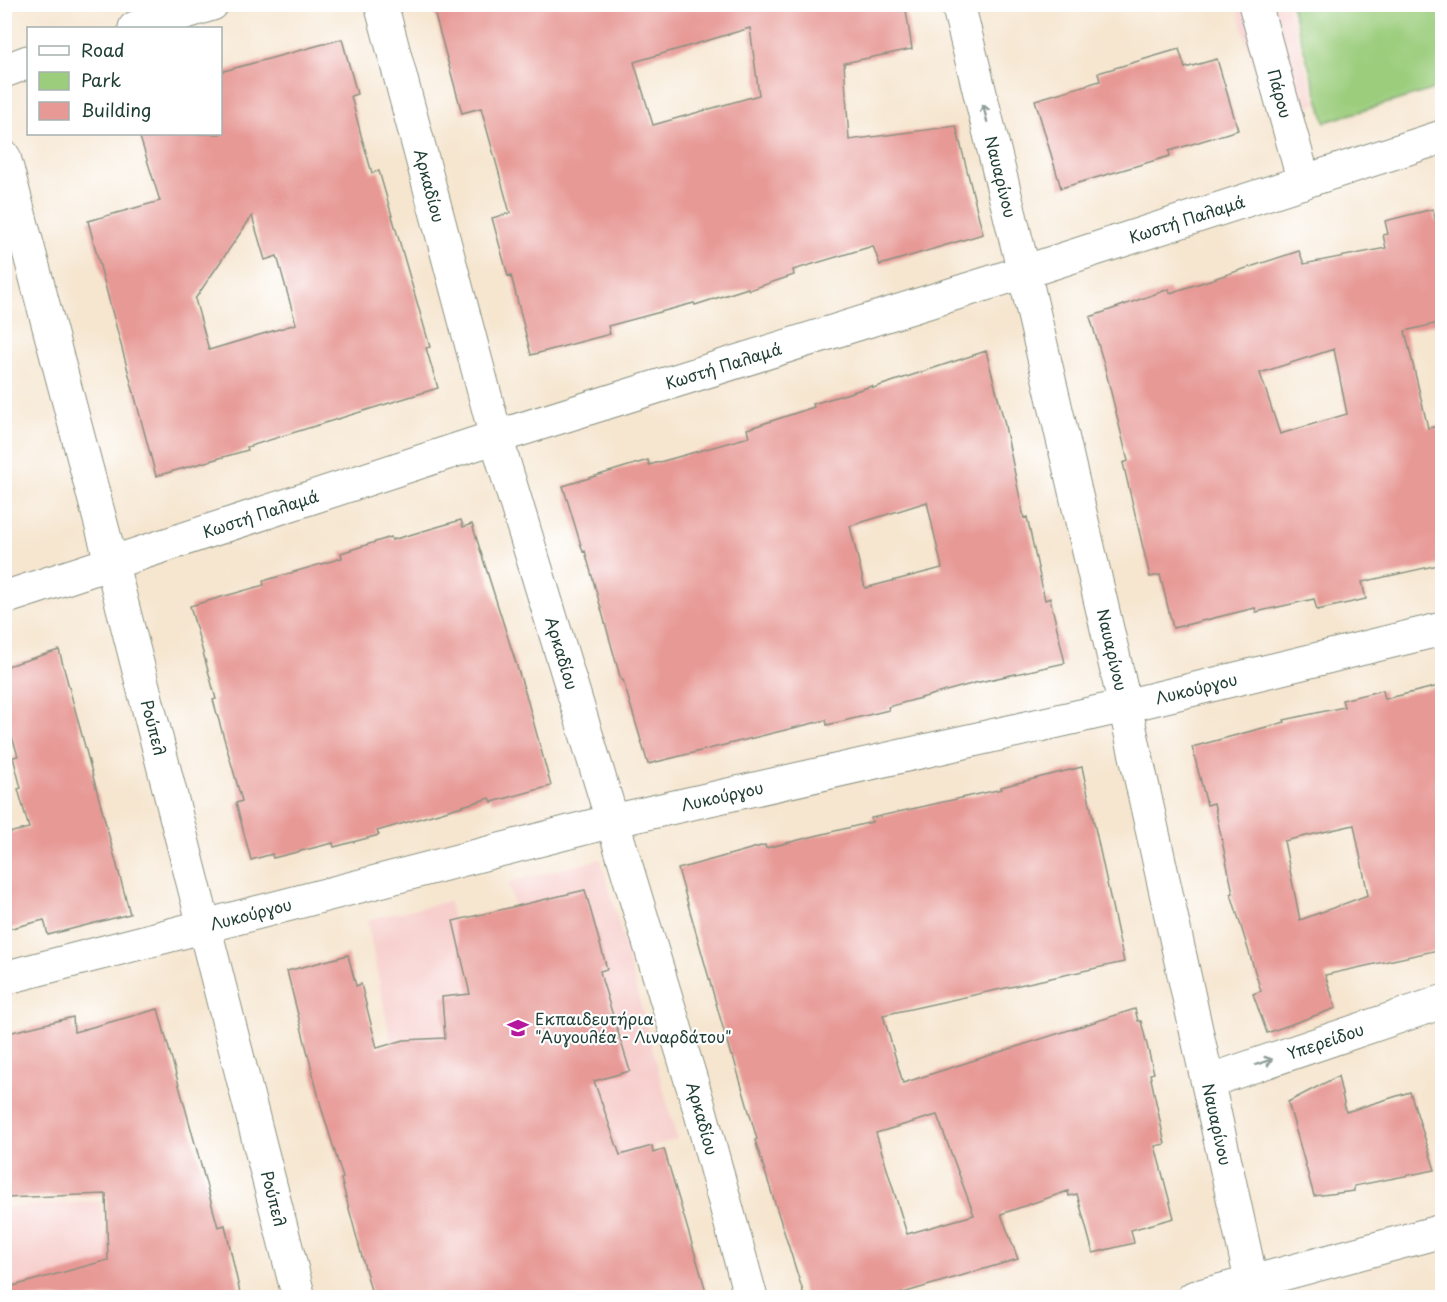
<svg xmlns="http://www.w3.org/2000/svg" width="1447" height="1302" font-family="'Playpen Sans',sans-serif">
  <rect width="100%" height="100%" fill="#fff"/>
  <filter id="ink" filterUnits="userSpaceOnUse"><feTurbulence type="fractalNoise" baseFrequency=".0167" numOctaves="2"/><feDisplacementMap in="SourceGraphic" scale="12" xChannelSelector="R" yChannelSelector="G"/><feConvolveMatrix kernelMatrix="1 2 1 2 8 2 1 2 1" color-interpolation-filters="sRGB"/></filter>
  <filter id="wash" filterUnits="userSpaceOnUse"><feTurbulence type="fractalNoise" baseFrequency=".008" numOctaves="4" result="noise"/><feDisplacementMap in="SourceGraphic" scale="24" xChannelSelector="R" yChannelSelector="G"/><feGaussianBlur stdDeviation="1.35" result="paint"/><feColorMatrix in="noise" values="0 0 0 0 0 0 0 0 0 0 0 0 0 0 0 0 0 1.4 0 .05"/><feComposite in="paint" operator="in"/></filter>
  <g filter="url(#wash)">
    <rect width="100%" height="100%" fill="#f6e6d0"/>
    <path fill="#f7d0ce" d="M 1236,5 L 1287,5 L 1316,104 L 1269,117 Z
      M 601,859 L 677,1139 L 597,1162 L 395,1062 L 367,920 L 449,901 L 470,994 L 534,988 L 508,882 Z
      M 100,1201 L 105,1236 L 132,1231 L 147,1297 L 5,1298 L 5,1208 Z"/>
    <path fill="#9bcd7d" stroke="#5d8558" stroke-width="1.5" d="M 1291,5 L 1442,5 L 1442,87 L 1325,122 Z"/>
    <g id="blocks">
      <path fill="#e79995" fill-rule="evenodd" d="M 432,4 L 905,4 L 912,49 L 844,63 L 849,140 L 956,126 L 983,234 L 880,265 L 873,246 L 793,270 L 794,275 L 749,290 L 748,288 L 695,305 L 694,303 L 608,326 L 610,334 L 531,355 L 511,275 L 508,276 L 492,218 L 510,213 L 481,108 L 462,113 ZM 750,28 L 759,95 L 653,125 L 634,62 Z
        M 342,39 L 357,94 L 351,96 L 361,135 L 372,173 L 379,171 L 430,347 L 426,348 L 438,388 L 247,447 L 248,450 L 156,476 L 88,221 L 160,201 L 139,134 L 220,134 L 220,72 ZM 252,216 L 265,260 L 277,256 L 296,324 L 209,350 L 195,299 Z
        M 1179,49 L 1185,68 L 1217,59 L 1238,130 L 1169,151 L 1170,156 L 1061,188 L 1035,100 L 1100,81 L 1098,73 Z
        M 1433,209 L 1436,222 L 1443,220 L 1443,322 L 1405,331 L 1428,428 L 1443,425 L 1443,564 L 1362,582 L 1366,599 L 1317,610 L 1314,599 L 1256,612 L 1255,608 L 1173,628 L 1160,575 L 1150,577 L 1123,463 L 1128,461 L 1104,364 L 1090,317 L 1169,289 L 1170,293 L 1299,251 L 1304,264 L 1386,248 L 1383,235 L 1388,234 L 1385,221 ZM 1334,349 L 1347,414 L 1280,434 L 1260,373 Z
        M 986,351 L 1004,421 L 1024,518 L 1027,517 L 1045,600 L 1050,598 L 1065,663 L 975,683 L 888,707 L 889,710 L 827,725 L 826,720 L 648,764 L 623,680 L 621,680 L 585,551 L 583,552 L 563,486 L 648,460 L 649,465 L 749,437 L 747,429 L 814,407 L 813,404 L 872,386 L 873,388 ZM 927,502 L 942,568 L 865,588 L 850,526 Z
        M 461,520 L 463,527 L 472,524 L 526,695 L 551,786 L 492,802 L 490,798 L 377,831 L 379,835 L 334,847 L 333,843 L 273,858 L 272,854 L 251,860 L 236,803 L 242,801 L 213,700 L 216,699 L 190,606 L 264,585 L 263,581 L 342,558 L 341,553 L 391,537 L 392,540 Z
        M 59,650 L 130,914 L 48,935 L 44,920 L 4,930 L 4,834 L 29,828 L 18,789 L 21,788 L 13,757 L 18,756 L 4,711 L 4,667 Z
        M 1443,685 L 1443,949 L 1325,975 L 1336,1008 L 1267,1033 L 1253,994 L 1261,991 L 1231,894 L 1233,893 L 1214,803 L 1207,805 L 1192,747 L 1285,722 L 1284,720 L 1344,707 L 1342,700 L 1383,690 L 1385,699 ZM 1354,825 L 1368,895 L 1300,920 L 1284,841 Z
        M 1082,767 L 1124,962 L 883,1015 L 903,1083 L 1135,1009 L 1138,1021 L 1141,1021 L 1154,1073 L 1150,1074 L 1165,1144 L 1155,1146 L 1174,1218 L 1131,1230 L 1134,1243 L 1093,1253 L 1077,1194 L 1069,1196 L 1068,1191 L 1001,1214 L 1018,1259 L 886,1298 L 805,1298 L 755,1140 L 757,1139 L 733,1056 L 731,1056 L 678,869 L 765,845 L 766,848 L 872,822 L 871,818 L 1002,789 L 1001,787 ZM 937,1115 L 974,1215 L 907,1234 L 876,1133 Z
        M 585,890 L 607,969 L 600,971 L 602,980 L 630,1071 L 594,1081 L 620,1155 L 652,1146 L 653,1153 L 664,1149 L 708,1298 L 373,1298 L 341,1179 L 343,1178 L 322,1110 L 287,971 L 348,955 L 356,986 L 361,984 L 377,1048 L 404,1040 L 445,1038 L 442,997 L 470,994 L 453,921 Z
        M 158,1009 L 218,1227 L 225,1225 L 240,1293 L 212,1298 L 10,1298 L 9,1287 L 108,1260 L 106,1194 L 4,1198 L 4,1034 L 73,1017 L 74,1032 Z
        M 1338,1076 L 1346,1112 L 1410,1092 L 1435,1170 L 1354,1186 L 1354,1191 L 1314,1196 L 1288,1102 Z"/>
    </g>
  </g>
  <g filter="url(#ink)">
    <use href="#blocks" fill-opacity="0" stroke="#8a9282" stroke-width="1.5"/>
    <g fill="none" stroke-linecap="round" stroke-linejoin="round">
      <defs>
        <g id="minor">
          <path id="s1" d="M 381,4 L 496,437 L 700,1110 L 751,1298"/>
          <path id="s2" d="M 958,4 L 1024,272 L 1125,706 L 1255,1298"/>
          <path id="s3" d="M 1255,4 L 1304,182"/>
          <path id="s4" d="M 4,157 L 112,565 L 299,1298"/>
          <path id="s5" d="M 4,598 L 496,437 L 1024,272 L 1442,137"/>
          <path id="s6" d="M 4,978 L 612,821 L 1125,706 L 1442,629"/>
          <path id="s7" d="M 1209,1081 L 1442,1002"/>
        </g>
        <path id="tertiary" d="M 135,28 L 212,4
          M 4,71 L 28,62
          M 1193,1298 L 1442,1231"/>
      </defs>
      <use href="#minor" stroke="#8a9282" stroke-width="35"/>
      <use href="#tertiary" stroke="#8a9282" stroke-width="35"/>
      <use href="#minor" stroke="#fff" stroke-width="33"/>
      <use href="#tertiary" stroke="#fff" stroke-width="33"/>
    </g>
    <defs><path id="oneway-shaft" d="M-6 0H5M1.5-3L5.5 0L1.5 3" fill="none" stroke-width="1.6" stroke-linecap="round" stroke-linejoin="round" transform="scale(1.5)"/></defs>
    <g stroke="#8f9e9a">
      <use href="#oneway-shaft" transform="translate(985 113) rotate(-104)"/>
      <use href="#oneway-shaft" transform="translate(1264 1062) rotate(-19)"/>
    </g>
  </g>
  <defs>
    <symbol id="school-bare" viewBox="-9 -9 18 18"><path d="M0-5L7-2L0 1L-7-2ZM-4 1L0 2.5L4 1V4Q0 6-4 4Z" fill="#b5179e" stroke="#fff" stroke-width="2.5" paint-order="stroke"/></symbol>
  </defs>
  <g fill-rule="evenodd">
    <use href="#school-bare" x="503" y="1013" width="30" height="30"/>
  </g>
  <g text-anchor="middle" stroke-width="4.5" stroke-linejoin="round" paint-order="stroke">
    <g font-size="16" fill="#1f3d34" stroke="#fff">
      <text dy="6" stroke="none"><textPath href="#s3" startOffset="93">Πάρου</textPath></text>
      <text dy="6" stroke="none"><textPath href="#s2" startOffset="178">Ναυαρίνου</textPath></text>
      <text dy="6" stroke="none"><textPath href="#s1" startOffset="188">Αρκαδίου</textPath></text>
      <text dy="6" stroke="none"><textPath href="#s5" startOffset="1242">Κωστή Παλαμά</textPath></text>
      <text dy="6" stroke="none"><textPath href="#s5" startOffset="756">Κωστή Παλαμά</textPath></text>
      <text dy="6" stroke="none"><textPath href="#s5" startOffset="270">Κωστή Παλαμά</textPath></text>
      <text dy="6" stroke="none"><textPath href="#s2" startOffset="664">Ναυαρίνου</textPath></text>
      <text dy="6" stroke="none"><textPath href="#s1" startOffset="674">Αρκαδίου</textPath></text>
      <text dy="6" stroke="none"><textPath href="#s6" startOffset="1227">Λυκούργου</textPath></text>
      <text dy="6" stroke="none"><textPath href="#s4" startOffset="590">Ρούπελ</textPath></text>
      <text dy="6" stroke="none"><textPath href="#s6" startOffset="741">Λυκούργου</textPath></text>
      <text dy="6" stroke="none"><textPath href="#s6" startOffset="255">Λυκούργου</textPath></text>
      <text dy="6" stroke="none"><textPath href="#s7" startOffset="123">Υπερείδου</textPath></text>
      <text dy="6" stroke="none"><textPath href="#s1" startOffset="1160">Αρκαδίου</textPath></text>
      <text dy="6" stroke="none"><textPath href="#s2" startOffset="1150">Ναυαρίνου</textPath></text>
      <text dy="6" stroke="none"><textPath href="#s4" startOffset="1076">Ρούπελ</textPath></text>
    </g>
    <g font-size="16" fill="#1f3d34" stroke="#fff" text-anchor="start">
      <text x="535" y="1025">Εκπαιδευτήρια<tspan x="535" dy="18">"Αυγουλέα - Λιναρδάτου"</tspan></text>
    </g>
  </g>
  <rect width="1447" height="1302" fill="none" stroke="#fff" stroke-width="24"/>
  <rect x="27" y="27" width="195" height="108" fill="#ffffff" stroke="#a5b1ae" stroke-width="1.5"/>
  <rect x="39" y="46" width="30" height="9" fill="#ffffff" stroke="#a5b1ae" stroke-width="1.5"/>
  <text x="81" y="57" font-size="18" fill="#1f3d34">Road</text>
  <rect x="39" y="72" width="30" height="18" fill="#9bcd7d" stroke="#a5b1ae" stroke-width="1.5"/>
  <text x="81" y="87" font-size="18" fill="#1f3d34">Park</text>
  <rect x="39" y="102" width="30" height="18" fill="#e79995" stroke="#a5b1ae" stroke-width="1.5"/>
  <text x="81" y="117" font-size="18" fill="#1f3d34">Building</text>
</svg>
